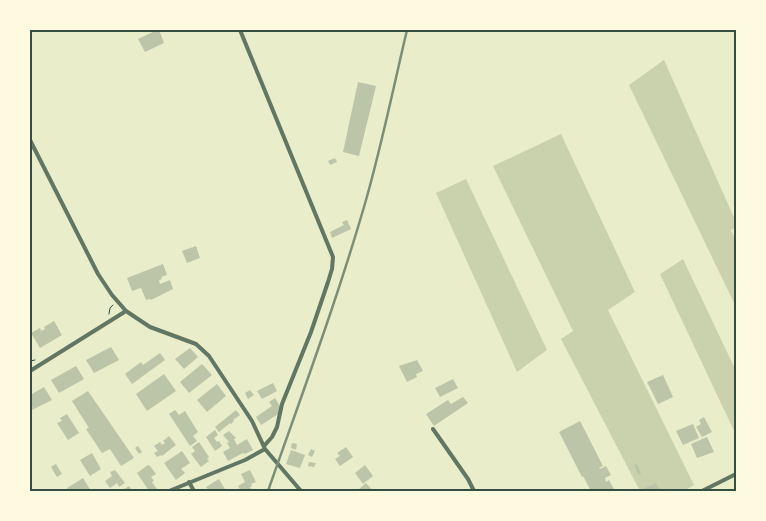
<svg xmlns="http://www.w3.org/2000/svg" width="766" height="521" font-family="'Roboto Condensed',sans-serif">
  <rect width="100%" height="100%" fill="#e9edc9"/>
  <path fill="#cad2ad" d="M 664,60 L 736,222 L 736,227 L 731,230 L 736,241 L 736,307 L 629,85 Z
    M 561,134 L 635,292 L 608,310 L 694,485 L 684,491 L 640,491 L 561,339 L 573,331 L 493,166 Z
    M 466,179 L 547,350 L 517,372 L 436,193 Z
    M 683,259 L 736,371 L 736,435 L 660,274 Z"/>
  <path fill="#bcc5a7" d="M 157,30 L 159,30 L 164,43 L 145,52 L 138,39 Z
    M 358,82 L 376,86 L 359,156 L 343,152 Z
    M 335,158 L 337,162 L 330,165 L 328,161 Z
    M 347,220 L 351,229 L 332,238 L 330,232 L 344,225 L 342,222 Z
    M 196,246 L 200,258 L 187,263 L 182,251 Z
    M 163,264 L 167,275 L 161,277 L 162,279 L 159,280 L 160,284 L 170,280 L 173,289 L 151,300 L 150,299 L 146,300 L 141,288 L 132,291 L 127,278 Z
    M 54,321 L 62,335 L 40,348 L 31,333 L 40,328 L 41,331 L 45,329 L 44,327 Z
    M 111,347 L 119,360 L 94,373 L 86,360 Z
    M 190,348 L 198,357 L 184,369 L 175,359 Z
    M 160,353 L 165,360 L 132,384 L 125,374 L 141,362 L 143,365 Z
    M 417,360 L 423,371 L 416,374 L 417,377 L 407,382 L 399,366 Z
    M 202,364 L 212,375 L 189,393 L 180,382 Z
    M 76,366 L 84,379 L 59,393 L 51,380 Z
    M 164,374 L 176,391 L 147,411 L 136,394 Z
    M 663,375 L 673,397 L 658,404 L 647,382 Z
    M 453,379 L 458,388 L 440,397 L 435,388 Z
    M 273,383 L 277,391 L 262,399 L 257,391 Z
    M 217,384 L 226,396 L 207,412 L 197,400 Z
    M 44,387 L 52,400 L 30,411 L 30,390 L 32,394 Z
    M 250,390 L 254,395 L 248,399 L 245,393 Z
    M 88,391 L 134,458 L 121,466 L 110,449 L 102,453 L 86,429 L 89,428 L 72,401 Z
    M 463,397 L 468,403 L 434,426 L 426,414 L 448,400 L 451,404 Z
    M 275,398 L 283,411 L 261,425 L 256,417 L 272,406 L 269,402 Z
    M 175,410 L 179,415 L 185,411 L 198,432 L 193,436 L 197,441 L 190,446 L 169,414 Z
    M 236,410 L 240,415 L 233,420 L 234,421 L 231,424 L 230,423 L 219,432 L 215,427 Z
    M 67,414 L 79,433 L 68,440 L 57,423 L 62,421 L 60,418 Z
    M 704,417 L 712,432 L 702,437 L 696,427 L 701,424 L 699,420 Z
    M 580,421 L 603,466 L 599,468 L 600,469 L 606,466 L 611,475 L 605,478 L 606,482 L 609,480 L 615,491 L 591,491 L 583,476 L 582,477 L 559,432 Z
    M 693,424 L 699,438 L 683,445 L 676,431 Z
    M 215,430 L 218,435 L 214,438 L 217,442 L 219,441 L 222,446 L 215,451 L 206,437 Z
    M 229,431 L 236,438 L 234,439 L 237,445 L 247,439 L 253,450 L 245,454 L 243,453 L 228,461 L 223,452 L 230,448 L 227,443 L 229,442 L 223,435 Z
    M 169,436 L 176,445 L 162,456 L 161,455 L 157,457 L 154,453 L 158,451 L 154,446 L 160,442 L 162,445 L 165,443 L 163,441 Z
    M 707,437 L 714,452 L 697,458 L 691,444 Z
    M 199,442 L 209,457 L 207,459 L 209,461 L 201,467 L 191,454 L 195,451 L 192,447 Z
    M 292,443 L 297,444 L 296,450 L 291,448 Z
    M 138,446 L 142,452 L 139,454 L 135,448 Z
    M 346,447 L 353,457 L 340,466 L 335,459 L 340,456 L 337,453 Z
    M 311,449 L 315,451 L 312,457 L 308,455 Z
    M 291,450 L 305,455 L 300,468 L 286,464 Z
    M 182,451 L 190,463 L 181,469 L 185,473 L 176,480 L 164,463 Z
    M 92,453 L 101,469 L 90,476 L 80,460 Z
    M 309,462 L 316,463 L 314,467 L 308,466 Z
    M 56,464 L 62,474 L 57,477 L 51,467 Z
    M 637,464 L 641,474 L 638,475 L 634,465 Z
    M 148,465 L 150,466 L 156,474 L 151,477 L 154,481 L 152,482 L 157,489 L 154,491 L 149,491 L 137,473 Z
    M 365,465 L 373,476 L 363,484 L 355,473 Z
    M 115,470 L 125,483 L 119,487 L 117,483 L 110,488 L 105,481 L 112,476 L 110,472 Z
    M 250,470 L 256,482 L 251,484 L 252,486 L 250,487 L 252,491 L 241,491 L 238,486 L 245,482 L 241,474 Z
    M 83,478 L 91,491 L 68,491 L 67,488 Z
    M 219,479 L 226,491 L 209,491 L 206,487 Z
    M 366,483 L 373,491 L 359,491 L 358,490 Z
    M 656,483 L 661,491 L 639,491 Z
    M 129,486 L 132,491 L 121,491 Z"/>
  <g fill="none" stroke-linecap="round" stroke-linejoin="round">
    <path stroke="#344e41" stroke-width="1" d="M 109,314 L 110,308 L 113,305
      M 30,361 L 35,360"/>
    <path stroke="#617663" stroke-width="4" d="M 240,30 L 333,257 L 332,269 L 328,282 L 311,332 L 282,404 L 277,427 L 272,437 L 264,446
      M 30,140 L 98,274 L 112,295 L 126,311 L 150,327 L 196,344 L 209,356 L 252,421 L 265,449 L 301,491
      M 30,371 L 126,311
      M 433,429 L 468,479 L 474,491
      M 189,482 L 194,491
      M 169,491 L 245,460 L 265,449
      M 702,491 L 736,474"/>
    <path stroke="#7c8e77" stroke-width="2.5" d="M 268,491 C 301,397 336,303 364,207 C 381,149 393,89 407,30"/>
  </g>
  <rect width="766" height="521" fill="none" stroke="#fefae0" stroke-width="62"/>
  <rect x="31" y="31" width="704" height="459" fill="none" stroke="#344e41" stroke-width="2"/>
</svg>
